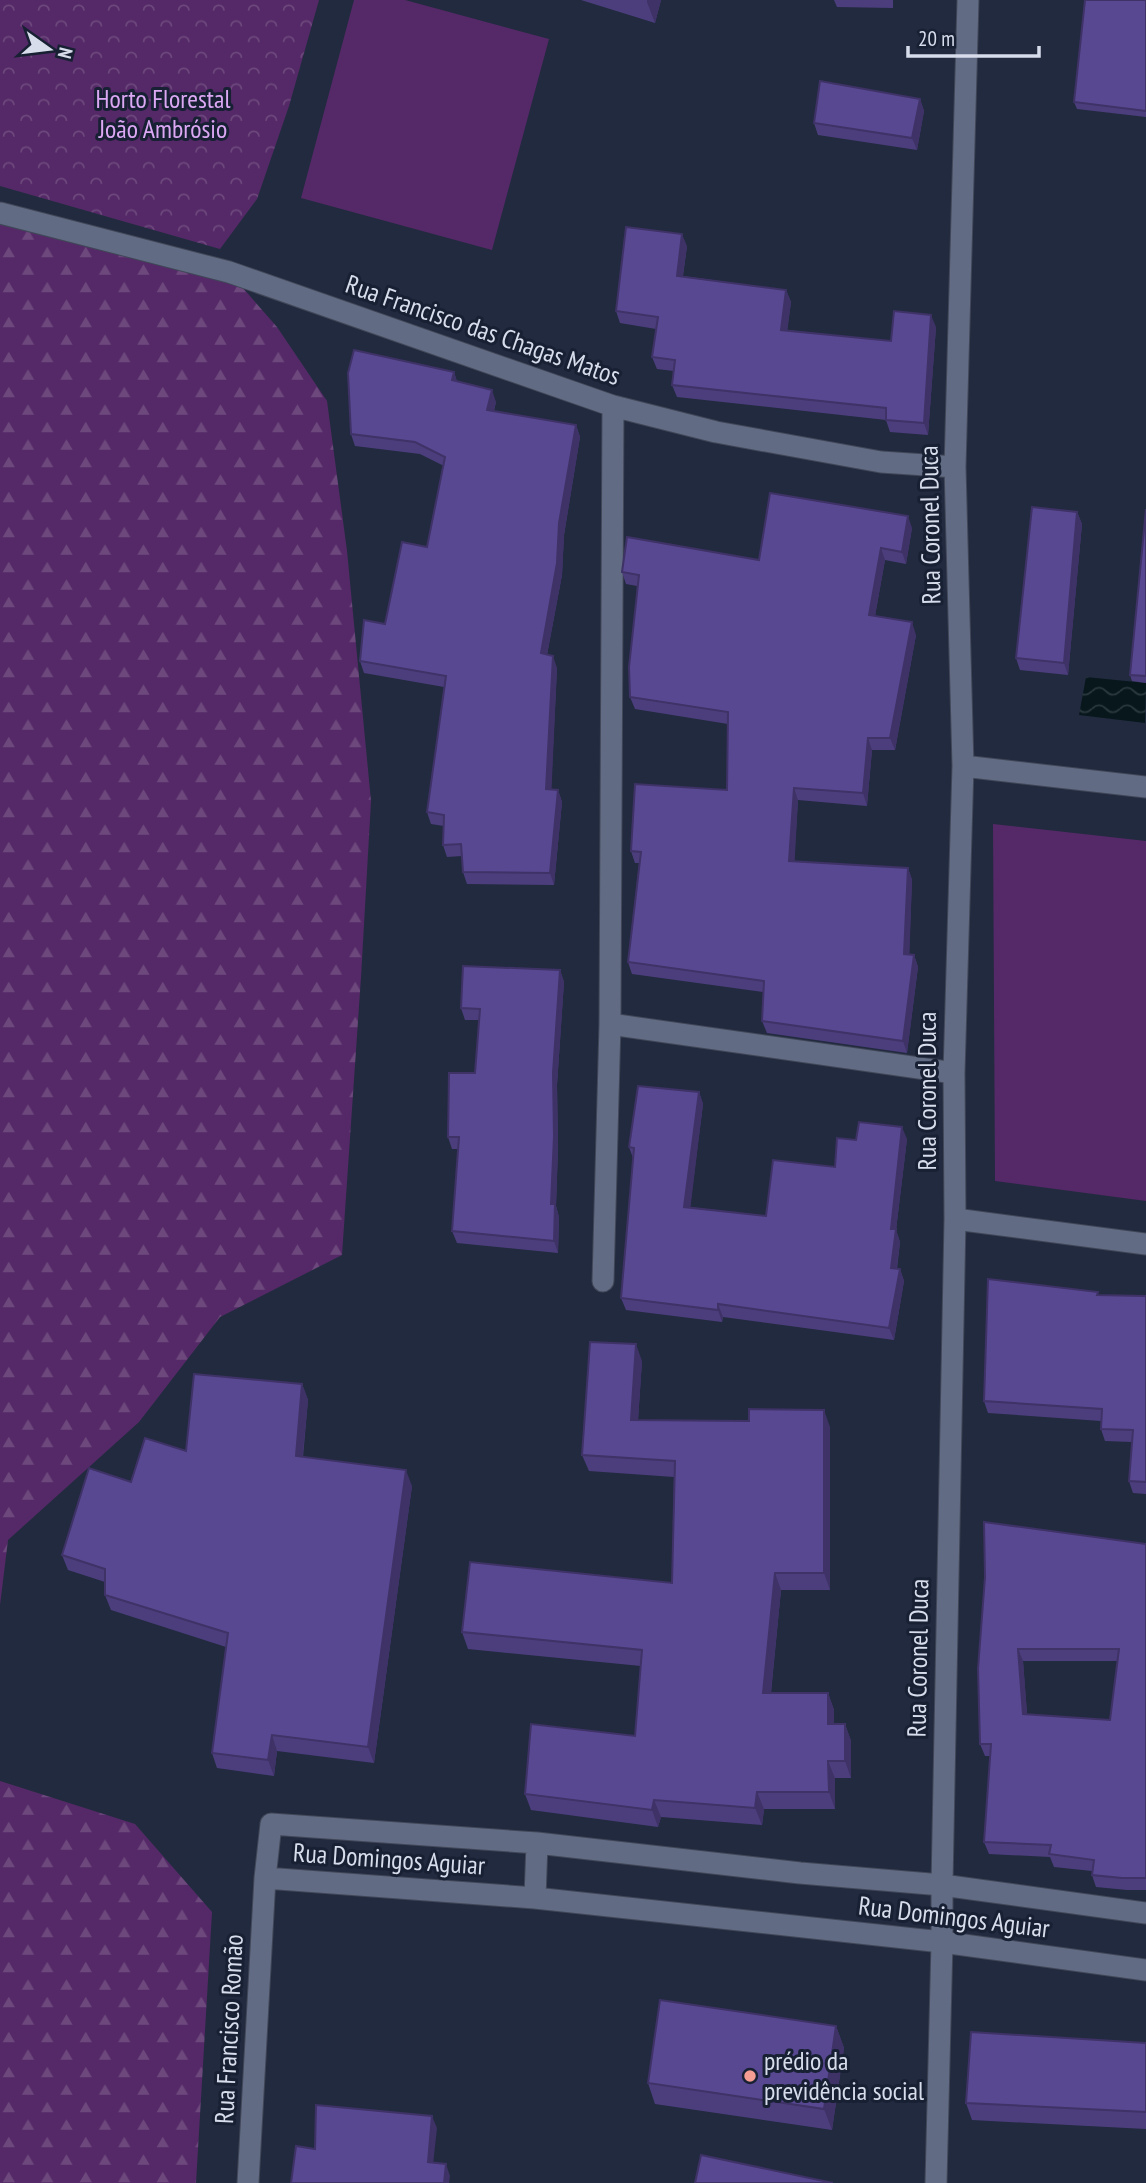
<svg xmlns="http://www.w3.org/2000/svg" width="1146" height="2183" font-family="'PT Sans Narrow',sans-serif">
  <defs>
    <pattern id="forest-firs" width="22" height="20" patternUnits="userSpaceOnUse" patternTransform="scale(1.75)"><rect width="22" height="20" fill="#552967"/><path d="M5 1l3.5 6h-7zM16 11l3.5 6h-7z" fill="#6d487d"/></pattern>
    <pattern id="park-crowns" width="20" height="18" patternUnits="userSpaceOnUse" patternTransform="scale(1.75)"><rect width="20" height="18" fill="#552967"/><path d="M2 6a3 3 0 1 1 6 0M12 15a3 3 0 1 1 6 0" fill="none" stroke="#6d487d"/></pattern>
    <pattern id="water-waves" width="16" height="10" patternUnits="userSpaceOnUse" patternTransform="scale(1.75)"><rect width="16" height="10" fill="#07171c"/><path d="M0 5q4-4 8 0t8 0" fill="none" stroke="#2a383d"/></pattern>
  </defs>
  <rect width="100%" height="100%" fill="#222a3f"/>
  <path fill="url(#forest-firs)" d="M 0,214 L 229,272 L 277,327 L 327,401 L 347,551 L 371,801 L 361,977 L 342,1255 L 220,1317 L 139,1422 L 8,1540 L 0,1605 Z
    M 0,1781 L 135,1824 L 212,1912 L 196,2183 L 0,2183 Z"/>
  <path fill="url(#park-crowns)" d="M 0,0 L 319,0 L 289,106 L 257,199 L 220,249 L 0,186 Z"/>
  <path fill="#552967" d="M 354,0 L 405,0 L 549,39 L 492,250 L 301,198 Z
    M 993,824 L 1146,841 L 1146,1201 L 995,1181 Z"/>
  <path fill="url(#water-waves)" d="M 1086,677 L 1146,683 L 1145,723 L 1079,715 Z"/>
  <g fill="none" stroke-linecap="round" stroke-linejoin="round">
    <defs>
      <path id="street" d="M 0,213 L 229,272 L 613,406 L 716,432 L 881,462 L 955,467
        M 613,406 L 610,1024 L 954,1073
        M 963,766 L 1146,787
        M 955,1219 L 1146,1244
        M 603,1281 L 610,1024
        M 265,1878 L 535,1898 L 942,1942 L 1146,1970
        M 535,1898 L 537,1843
        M 248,2183 L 265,1878 L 271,1824 L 537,1843 L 800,1873 L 942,1885 L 1146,1913
        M 936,2183 L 942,1942 L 942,1885 L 955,1219 L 954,1073 L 963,766 L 955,467 L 968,0"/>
    </defs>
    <use href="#street" stroke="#404758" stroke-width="23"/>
    <use href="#street" stroke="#616b83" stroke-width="21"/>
  </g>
  <path fill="#4c3e7d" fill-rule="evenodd" d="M 581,0 L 661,0 L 655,23 Z
    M 834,0 L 893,0 L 893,8 L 837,7 Z
    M 1146,0 L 1146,117 L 1077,109 L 1074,102 Z
    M 920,99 L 924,111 L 917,150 L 818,135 L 814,123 Z
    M 687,246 L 683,276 L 786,290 L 791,302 L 787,330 L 891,341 L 936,327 L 928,435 L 890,432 L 886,420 L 677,397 L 672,385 L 674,371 L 657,369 L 652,357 L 656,329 L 620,323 L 616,311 Z
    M 454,372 L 457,382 L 496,402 L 494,411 L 576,425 L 580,437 L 564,535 L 562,575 L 547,655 L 557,668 L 551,789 L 558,790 L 562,802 L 554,885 L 467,884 L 463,872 L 462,856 L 447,857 L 443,845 L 444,826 L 431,824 L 427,812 L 444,687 L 364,673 L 360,661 L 385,624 L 427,547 L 444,466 L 420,454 L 355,446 L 351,434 Z
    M 1146,509 L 1146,683 L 1132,681 L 1130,675 Z
    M 1077,512 L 1082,524 L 1068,675 L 1020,670 L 1016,658 Z
    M 912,528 L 906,564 L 885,560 L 875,616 L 916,635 L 895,750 L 872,750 L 867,806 L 798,800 L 794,862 L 908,868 L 912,880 L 909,955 L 914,955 L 918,967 L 907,1053 L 767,1033 L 762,1021 L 763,992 L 632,974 L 628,962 L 639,863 L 635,863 L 631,851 L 727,790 L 728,724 L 635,709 L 630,697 L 637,586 L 626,584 L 622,572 L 759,560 Z
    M 560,970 L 564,982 L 557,1085 L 558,1148 L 556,1206 L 559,1217 L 558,1253 L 457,1243 L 452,1231 L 458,1149 L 452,1149 L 448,1137 L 475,1073 L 479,1020 L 465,1020 L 461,1008 Z
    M 699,1092 L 703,1104 L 690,1207 L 766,1216 L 835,1167 L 856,1140 L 907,1139 L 896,1230 L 900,1242 L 897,1269 L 900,1269 L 904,1281 L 894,1340 L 723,1317 L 722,1322 L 626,1310 L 621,1298 L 633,1158 L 629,1147 Z
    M 1099,1295 L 1146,1296 L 1146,1494 L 1133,1493 L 1129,1481 L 1132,1442 L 1105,1441 L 1101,1429 L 1101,1421 L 988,1413 L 984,1401 Z
    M 642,1361 L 638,1420 L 830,1427 L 830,1590 L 781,1590 L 771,1693 L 828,1693 L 834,1710 L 834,1724 L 845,1724 L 851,1741 L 851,1778 L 835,1778 L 835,1809 L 764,1809 L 762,1825 L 661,1817 L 658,1827 L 531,1810 L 525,1794 L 635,1736 L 641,1666 L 468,1649 L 462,1632 L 672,1583 L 674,1477 L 589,1471 L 582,1455 Z
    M 302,1384 L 308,1400 L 303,1457 L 412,1486 L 374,1763 L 277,1751 L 274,1776 L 217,1768 L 212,1753 L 226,1647 L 111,1610 L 105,1595 L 105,1582 L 68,1570 L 62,1555 L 186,1451 Z
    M 1146,1544 L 1146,1890 L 1127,1890 L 1096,1887 L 1092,1875 L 1092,1871 L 1054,1867 L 1050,1857 L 989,1854 L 984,1842 L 990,1756 L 985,1756 L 980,1744 L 978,1669 ZM 1023,1661 L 1118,1661 L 1110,1720 L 1027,1714 Z
    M 836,2026 L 844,2048 L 832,2130 L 655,2104 L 648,2083 Z
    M 1146,2043 L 1146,2129 L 972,2120 L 966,2103 Z"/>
  <path fill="#3e3266" d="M 647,0 L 661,0 L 655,23 L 647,2 Z
    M 920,99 L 924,111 L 917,150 L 912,138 Z
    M 682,234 L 687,246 L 681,288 L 677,276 Z
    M 786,290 L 791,302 L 786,342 L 781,330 Z
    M 931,315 L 936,327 L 928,435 L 924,423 Z
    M 454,372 L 458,384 L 452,380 Z
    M 492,390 L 496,402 L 491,422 L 487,410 Z
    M 576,425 L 580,437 L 564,535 L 562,575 L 545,665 L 541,653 L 559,523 Z
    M 1077,512 L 1082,524 L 1068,675 L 1064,663 Z
    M 908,516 L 912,528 L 906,564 L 902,552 Z
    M 881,548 L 885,560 L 873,627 L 869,615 Z
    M 912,622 L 916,635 L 895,750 L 890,738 Z
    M 553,656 L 557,668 L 551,801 L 546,789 Z
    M 868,738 L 872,750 L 867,806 L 863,793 Z
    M 794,788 L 798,800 L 794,873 L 789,861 Z
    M 558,790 L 562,802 L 554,885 L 550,873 Z
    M 908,868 L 912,880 L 909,966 L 904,954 Z
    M 914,955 L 918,967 L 907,1053 L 903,1041 Z
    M 560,970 L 564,982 L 557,1085 L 558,1148 L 556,1206 L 559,1217 L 558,1253 L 554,1241 L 551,1204 L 553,1073 Z
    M 699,1092 L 703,1104 L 689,1219 L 684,1207 Z
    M 902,1127 L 907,1139 L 896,1230 L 900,1242 L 895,1280 L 891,1268 L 891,1229 Z
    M 900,1269 L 904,1281 L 894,1340 L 889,1328 Z
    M 718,1304 L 723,1317 L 722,1322 L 718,1310 Z
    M 636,1344 L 642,1361 L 637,1436 L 631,1420 Z
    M 302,1384 L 308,1400 L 301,1472 L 296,1456 Z
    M 824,1410 L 830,1427 L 830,1590 L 824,1573 Z
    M 406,1470 L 412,1486 L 374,1763 L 368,1747 Z
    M 775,1573 L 781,1590 L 769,1710 L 763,1693 Z
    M 1018,1649 L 1023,1661 L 1028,1726 L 1023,1714 Z
    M 828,1693 L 834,1710 L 834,1741 L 828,1724 Z
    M 845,1724 L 851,1741 L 851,1778 L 845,1761 Z
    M 272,1735 L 277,1751 L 274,1776 L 268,1760 Z
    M 828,1761 L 835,1778 L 835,1809 L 829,1792 Z
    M 757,1792 L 764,1809 L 762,1825 L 755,1808 Z
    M 654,1800 L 661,1817 L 658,1827 L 652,1810 Z
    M 836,2026 L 844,2048 L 832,2130 L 824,2109 Z
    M 432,2116 L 437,2128 L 432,2174 L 428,2162 Z
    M 446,2164 L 450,2176 L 449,2183 L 444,2183 Z"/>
  <path fill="#584891" stroke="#3e3266" stroke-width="2" fill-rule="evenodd" d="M 1085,0 L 1146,0 L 1146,111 L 1074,102 Z
    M 820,81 L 920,99 L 912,138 L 814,123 Z
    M 626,227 L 682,234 L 677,276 L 786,290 L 781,330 L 891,341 L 894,311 L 931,315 L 924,423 L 886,420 L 886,408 L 672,385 L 675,360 L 652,357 L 658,317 L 616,311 Z
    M 354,350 L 454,372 L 452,380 L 492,390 L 487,410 L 576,425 L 559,523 L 557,563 L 541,653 L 553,656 L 546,789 L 558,790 L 550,873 L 463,872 L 461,844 L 443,845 L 444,815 L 427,812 L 446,676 L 360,661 L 364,620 L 385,624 L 402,542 L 427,547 L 445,457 L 415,442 L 351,434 L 348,373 Z
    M 770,493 L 908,516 L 902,552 L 881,548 L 869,615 L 912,622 L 890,738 L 868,738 L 863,793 L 794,788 L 789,861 L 908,868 L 904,954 L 914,955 L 903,1041 L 762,1021 L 764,981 L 628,962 L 641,852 L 631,851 L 635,784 L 727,790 L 728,712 L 630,697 L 629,667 L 639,575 L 622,572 L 627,537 L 759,560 Z
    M 1032,507 L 1077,512 L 1064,663 L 1016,658 Z
    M 1146,509 L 1146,676 L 1130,675 Z
    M 463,966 L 560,970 L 553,1073 L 554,1136 L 551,1204 L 555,1204 L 554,1241 L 452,1231 L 459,1137 L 448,1137 L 449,1073 L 475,1073 L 480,1009 L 461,1008 Z
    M 638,1086 L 699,1092 L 684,1207 L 766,1216 L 773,1160 L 835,1167 L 837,1138 L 856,1140 L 859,1122 L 902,1127 L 891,1229 L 896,1229 L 891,1268 L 900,1269 L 889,1328 L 718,1304 L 718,1310 L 621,1298 L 634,1148 L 629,1147 Z
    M 988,1279 L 1098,1292 L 1097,1295 L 1146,1296 L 1146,1482 L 1129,1481 L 1133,1430 L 1101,1429 L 1102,1409 L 984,1401 Z
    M 590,1342 L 636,1344 L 631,1420 L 749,1421 L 749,1409 L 824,1410 L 824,1573 L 775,1573 L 763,1693 L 828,1693 L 828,1724 L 845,1724 L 845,1761 L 828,1761 L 829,1792 L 757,1792 L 755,1808 L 654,1800 L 652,1810 L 525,1794 L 531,1724 L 635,1736 L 642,1650 L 462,1632 L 470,1562 L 672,1583 L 675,1461 L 582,1455 Z
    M 194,1374 L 302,1384 L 296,1456 L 406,1470 L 368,1747 L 272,1735 L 268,1760 L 212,1753 L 228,1633 L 105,1595 L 105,1569 L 62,1555 L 89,1468 L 131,1482 L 145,1438 L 186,1451 Z
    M 984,1522 L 1146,1544 L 1146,1878 L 1122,1878 L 1092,1875 L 1094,1860 L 1049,1854 L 1051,1845 L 984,1842 L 991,1744 L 980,1744 L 978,1669 L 985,1577 ZM 1018,1649 L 1119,1649 L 1110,1720 L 1023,1714 Z
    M 660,2000 L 836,2026 L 824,2109 L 648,2083 Z
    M 971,2032 L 1146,2043 L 1146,2112 L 966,2103 Z
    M 316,2105 L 432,2116 L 428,2162 L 446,2164 L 444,2183 L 291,2183 L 296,2146 L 315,2149 Z
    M 701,2155 L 833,2183 L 695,2183 Z"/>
  <circle fill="#f59c93" stroke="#182034" stroke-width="2.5" cx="750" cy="2076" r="7"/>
  <g text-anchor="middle" stroke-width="6" stroke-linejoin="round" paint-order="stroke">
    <g font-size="26" fill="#dca8f4" stroke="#182034">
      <text x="163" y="108">Horto Florestal<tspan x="163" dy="30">João Ambrósio</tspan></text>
    </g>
    <g font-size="26" fill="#d7ddeb" stroke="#182034">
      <text transform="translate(483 330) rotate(19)" y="9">Rua Francisco das Chagas Matos</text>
      <text transform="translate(930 525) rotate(-91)" y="9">Rua Coronel Duca</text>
      <text transform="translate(927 1091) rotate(-90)" y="9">Rua Coronel Duca</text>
      <text transform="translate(918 1658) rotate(-89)" y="9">Rua Coronel Duca</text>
      <text transform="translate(389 1859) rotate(4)" y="9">Rua Domingos Aguiar</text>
      <text transform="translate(954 1917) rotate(7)" y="9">Rua Domingos Aguiar</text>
      <text transform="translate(229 2029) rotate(-87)" y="9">Rua Francisco Romão</text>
    </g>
    <g font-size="26" fill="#d7ddeb" stroke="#182034" text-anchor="start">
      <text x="764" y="2070">prédio da<tspan x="764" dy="30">previdência social</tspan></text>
    </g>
  </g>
  <g transform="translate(49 49) rotate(104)" stroke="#182034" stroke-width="5" paint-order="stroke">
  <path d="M0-5L12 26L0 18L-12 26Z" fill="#d7ddeb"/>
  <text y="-10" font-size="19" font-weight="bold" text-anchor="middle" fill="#d7ddeb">N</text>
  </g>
  <path d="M908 46v10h131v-10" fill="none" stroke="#d7ddeb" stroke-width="3.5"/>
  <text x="918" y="46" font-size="21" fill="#d7ddeb" stroke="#182034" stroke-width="5" paint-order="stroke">20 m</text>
</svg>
